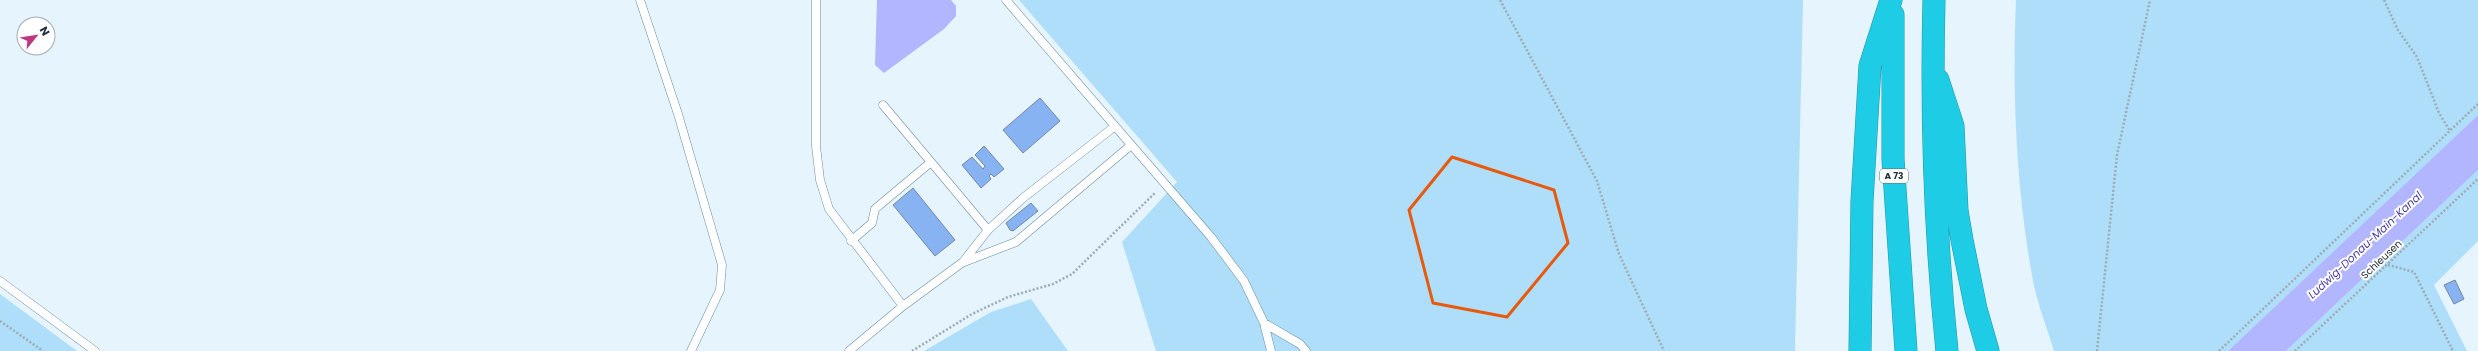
<svg xmlns="http://www.w3.org/2000/svg" width="2478" height="351" font-family="Poppins,sans-serif">
  <rect width="100%" height="100%" fill="#e6f4fd"/>
  <path fill="#afdefa" d="M 1019,0 L 1803,0 L 1795,351 L 1156,351 L 1122,242 L 1177,182 Z
    M 2016,0 L 2478,0 L 2478,115 L 2228,351 L 2054,351 C 2047,328 2038,305 2033,281 C 2016,189 2012,93 2016,0 Z
    M 2478,170 L 2478,241 L 2434,285 L 2467,351 L 2286,351 Z
    M 0,294 L 77,351 L 0,351 Z
    M 1031,299 L 1068,351 L 924,351 L 991,312 Z"/>
  <path fill="#b2b6ff" d="M 877,0 L 951,0 L 956,6 L 956,16 L 944,29 L 884,73 L 875,65 Z
    M 2478,115 L 2478,170 L 2286,351 L 2228,351 Z"/>
  <path fill="#88b3f3" stroke="#7386a3" d="M 1040,98 L 1060,121 L 1023,153 L 1003,130 Z
    M 984,146 L 1004,169 L 994,177 L 991,174 L 989,176 L 991,179 L 981,188 L 962,165 L 972,157 L 983,169 L 985,166 L 975,155 Z
    M 913,188 L 955,240 L 935,256 L 893,205 Z
    M 1031,203 L 1038,211 L 1013,231 L 1010,230 L 1006,223 Z
    M 2455,280 L 2464,299 L 2454,304 L 2444,285 Z"/>
  <g fill="none" stroke-linecap="round" stroke-linejoin="round">
    <defs>
      <path id="lane" d="M 640,0 L 678,114 L 722,265 L 720,290 L 691,351
        M 816,0 L 816,146 L 820,180 L 829,209 L 903,306
        M 1006,0 L 1211,237 L 1244,281 L 1264,323 L 1271,351
        M 883,105 L 931,162
        M 851,241 L 872,223 L 875,209 L 931,162 L 988,230
        M 964,262 L 1016,242 L 1130,146
        M 0,281 L 95,351
        M 1264,323 L 1300,344 L 1306,351
        M 849,351 L 903,306 L 963,262 L 988,230 L 1023,198 L 1114,127"/>
      <path id="highway" d="M 1934,0 C 1931,117 1935,234 1947,351
        M 1893,15 L 1893,159 L 1906,351
        M 1938,80 L 1953,126 L 1957,211 L 1962,240 L 1976,309 L 1988,351
        M 1860,351 L 1862,201 L 1870,66 L 1891,0"/>
    </defs>
    <use href="#lane" stroke="#6a8ca0" stroke-width="9"/>
    <use href="#highway" stroke="#2095a8" stroke-width="23"/>
    <path stroke="#9dabb3" stroke-width="2.5" stroke-dasharray="2 2" stroke-linecap="butt" d="M 1500,0 L 1597,181 L 1619,254 L 1664,351
      M 2384,0 L 2398,30 L 2417,57 L 2439,113 L 2450,131
      M 2388,265 L 2414,272 L 2453,351
      M 0,321 L 43,351
      M 912,351 L 972,314 L 1008,297 L 1053,284 L 1072,274 L 1156,192
      M 2097,351 L 2117,155 L 2150,0
      M 2219,351 L 2478,104
      M 2295,351 L 2478,179"/>
    <use href="#lane" stroke="#fff" stroke-width="8"/>
    <use href="#highway" stroke="#1fcce5" stroke-width="22"/>
  </g>
  <path fill="none" stroke="#e8590c" stroke-width="3" stroke-linejoin="round" d="M 1452,157 L 1554,190 L 1568,243 L 1507,317 L 1433,303 L 1409,210 Z"/>
  <g text-anchor="middle" stroke-width="4" stroke-linejoin="round" paint-order="stroke">
    <rect fill="#fff" stroke="#646d73" stroke-width="1" x="1880" y="169" width="28" height="14" rx="3"/>
    <g font-size="9" font-weight="bold" fill="#212f37">
      <text x="1894" y="179">A 73</text>
    </g>
    <g font-size="10" fill="#212f37" stroke="#fff">
      <text transform="translate(2381 259) rotate(-43)" y="4">Schleusen</text>
    </g>
    <g font-size="11" font-style="italic" fill="#473da4" stroke="#fff">
      <text transform="translate(2365 245) rotate(-43)" y="4">Ludwig-Donau-Main-Kanal</text>
    </g>
  </g>
  <g transform="translate(36 36) rotate(60)"><circle r="19" fill="#ffffff" stroke="#a6acaf"/>
  <path d="M0-3L7 15L0 10L-7 15Z" fill="#bd397f"/>
  <text y="-6" font-size="11" font-weight="bold" text-anchor="middle" fill="#212f37">N</text>
  </g>
</svg>
